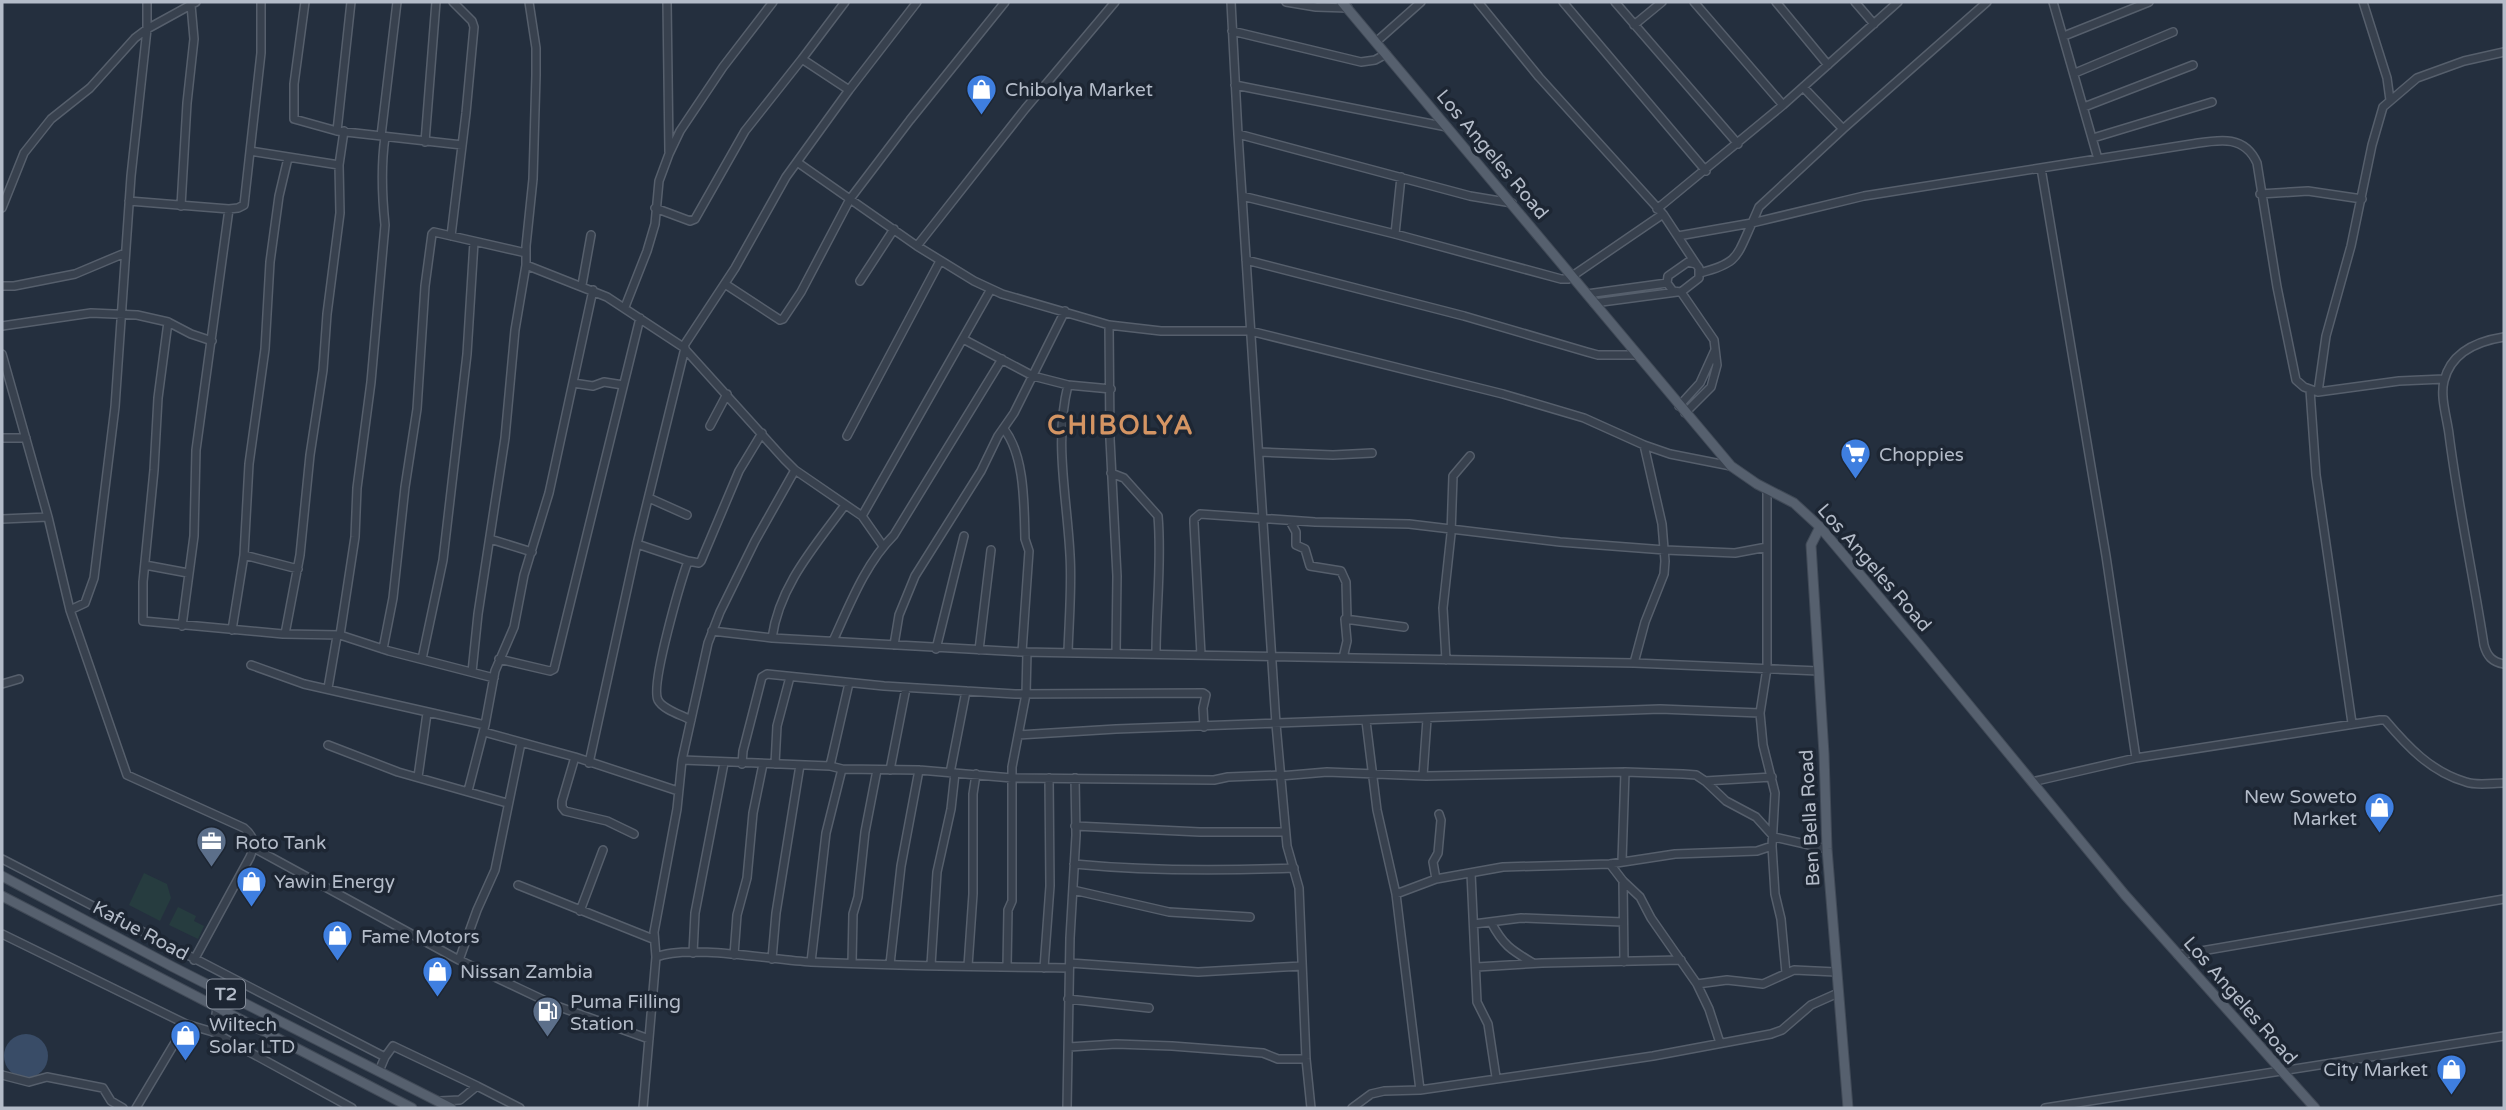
<svg xmlns="http://www.w3.org/2000/svg" width="2506" height="1110" font-family="'Varela Round',sans-serif">
  <rect width="100%" height="100%" fill="#242f3e"/>
  <path fill="#263c3f" d="M 144,873 L 167,884 L 171,898 L 160,921 L 129,905 Z
    M 178,907 L 196,916 L 194,921 L 204,926 L 198,939 L 169,925 Z"/>
  <path fill="#394c67" d="M4 1056a22 22 0 1 1 44 0a22 22 0 1 1-44 0Z"/>
  <g fill="none" stroke-linecap="round" stroke-linejoin="round">
    <defs>
      <path id="minor" d="M 305,2 L 294,84 L 294,119 L 337,131 L 462,145
        M 667,2 L 669,152
        M 845,2 L 802,59 L 849,90
        M 1231,2 L 1238,134 L 1276,724 L 1287,846 L 1299,888 L 1306,1059 L 1311,1108
        M 1286,2 L 1316,7 L 1348,8
        M 1478,2 L 1539,77 L 1663,214 L 1696,264
        M 1563,2 L 1706,171
        M 1615,2 L 1738,144
        M 1694,2 L 1783,105
        M 1776,2 L 1828,65
        M 1855,2 L 1874,24
        M 2053,2 L 2098,159
        M 2363,2 L 2387,78 L 2390,100
        M 1634,25 L 1662,2
        M 1232,31 L 1361,62 L 1375,60 L 1386,54
        M 2064,36 L 2149,2
        M 1376,42 L 1421,2
        M 2075,73 L 2173,32
        M 1235,85 L 1447,127
        M 1803,87 L 1843,129
        M 2084,107 L 2193,65
        M 337,131 L 351,2
        M 1238,134 L 1470,196 L 1512,203
        M 381,136 L 397,2
        M 2093,138 L 2212,102
        M 425,142 L 436,2
        M 250,151 L 339,165
        M 797,162 L 917,246 L 974,281 L 1002,294 L 1109,325 L 1161,331 L 1250,331 L 1503,394 L 1584,418 L 1644,445 L 1670,454 L 1731,466
        M 2041,168 L 2106,556 L 2136,758
        M 2260,194 L 2308,191 L 2362,199
        M 1242,196 L 1395,234 L 1561,279 L 1568,279 L 1663,214
        M 129,201 L 229,209 L 238,208 L 244,205 L 261,53 L 261,2
        M 181,206 L 187,103 L 194,39 L 191,5
        M 2,208 L 24,153 L 51,119 L 90,88 L 135,38 L 147,29 L 196,2
        M 655,208 L 690,221 L 695,219 L 745,131 L 802,59
        M 1657,209 L 1783,105 L 1898,2
        M 1395,234 L 1401,177
        M 451,236 L 466,113 L 474,27 L 472,21 L 453,2
        M 1678,236 L 1752,223 L 1759,207 L 1843,129 L 1987,2
        M 917,246 L 1025,109 L 1115,2
        M 1246,260 L 1464,316 L 1587,352 L 1598,355 L 1638,355
        M 526,265 L 607,297 L 683,347 L 784,459 L 795,470 L 862,516 L 883,546
        M 1700,273 C 1738,263 1736,258 1752,223 L 1864,196 L 2192,144 C 2218,140 2244,134 2257,163 L 2277,287 L 2296,380 L 2304,387 L 2318,392 L 2399,381 L 2444,379
        M 860,281 L 894,229
        M 725,284 L 780,320 L 783,319 L 801,292 L 850,199 L 910,120 L 1005,2
        M 582,285 L 591,235
        M 2,286 L 14,286 L 75,274 L 125,253
        M 1681,292 L 1699,278 L 1699,268 L 1696,264 L 1688,262 L 1668,276 L 1667,283 L 1673,291 L 1681,292 L 1714,340 L 1717,365 L 1711,387 L 1685,413
        M 1587,294 L 1667,283
        M 1594,303 L 1677,292
        M 625,307 L 647,251 L 655,224 L 659,181 L 669,154 L 680,131 L 723,67 L 773,2
        M 168,322 L 158,398 L 154,470 L 143,582 L 143,621 L 283,634 L 340,635 L 389,651 L 494,678
        M 1109,325 L 1110,439 L 1117,576 L 1116,653
        M 2,326 L 91,313 L 137,315 L 168,322 L 191,334 L 212,341
        M 2504,337 C 2478,341 2451,352 2444,381 C 2440,397 2447,418 2449,434 C 2458,505 2473,574 2484,645 C 2487,656 2492,662 2504,664
        M 963,339 L 1033,376 L 1068,385 L 1111,389
        M 683,347 L 735,268 L 786,177 L 849,90 L 917,2
        M 2,354 L 48,517 L 70,610 L 127,775 L 244,828 C 255,837 255,845 250,857 L 194,960
        M 573,383 L 593,386 L 604,382 L 623,385
        M 1068,385 C 1054,442 1067,497 1070,555 C 1072,587 1069,620 1068,652
        M 2310,390 L 2316,475 L 2352,723
        M 2318,392 L 2326,336 L 2351,246 L 2372,145 L 2383,107 L 2417,78 L 2464,61 L 2504,52
        M 1679,406 L 1700,383 L 1715,350
        M 710,426 L 727,394
        M 1004,429 C 1025,456 1024,505 1025,539 L 1029,551 L 1022,652
        M 847,436 L 940,261
        M 2,438 L 26,438
        M 1259,452 L 1333,455 L 1372,453
        M 1111,473 L 1124,478 L 1158,516 C 1162,562 1156,608 1156,654
        M 1767,490 L 1767,668 L 1760,713 L 1763,745 L 1775,793 L 1772,846 L 1775,894 L 1781,919 L 1786,973
        M 649,498 L 687,515
        M 862,516 L 991,289
        M 2,519 L 48,517
        M 1290,521 L 1296,532 L 1296,545 L 1305,549 L 1310,566 L 1341,571 L 1346,582 L 1347,618
        M 490,539 L 532,552
        M 637,544 L 688,561
        M 244,555 L 298,569
        M 145,565 L 188,573
        M 70,610 L 85,603 L 94,578 L 115,407 L 131,176 L 147,29 L 147,2
        M 182,626 L 194,536 L 196,450 L 229,209
        M 232,630 L 244,555 L 249,464 L 265,349 L 270,262 L 279,196 L 288,158
        M 712,631 L 772,638 L 1022,652 L 1634,663 L 1819,671
        M 285,634 L 300,555 L 310,455 L 323,370 L 327,314 L 340,213 L 339,165 L 344,131
        M 340,635 L 355,537 L 357,488 L 371,382 L 385,225 C 382,196 381,165 385,137
        M 772,638 C 779,586 815,546 845,505
        M 833,641 C 850,604 865,564 894,535 L 1002,359
        M 894,645 L 899,615 L 915,576 L 981,471 L 998,436 L 1014,413 L 1065,311
        M 383,649 L 393,598 L 405,487 L 417,409 L 425,286 L 432,234 L 434,232 L 526,253
        M 936,649 L 964,536
        M 979,650 L 991,550
        M 1201,655 L 1194,523 L 1194,519 L 1200,514 L 1315,522 L 1409,524 L 1560,542 L 1665,550 L 1735,553 L 1767,547
        M 1343,658 L 1347,641 L 1345,619 L 1404,627
        M 422,659 L 443,560 L 467,354 L 474,242
        M 499,659 L 550,671 L 554,669 L 640,318
        M 1446,660 L 1443,608 L 1451,534 L 1453,476 L 1470,456
        M 1634,663 L 1645,622 L 1664,574 L 1665,561 L 1662,524 L 1644,445
        M 251,665 L 304,684 L 485,725
        M 472,672 L 478,614 L 505,438 L 515,330 L 526,265 L 526,246 L 533,179 L 536,75 L 536,48 L 529,2
        M 2,684 L 19,679
        M 328,688 L 337,636
        M 691,720 C 682,715 663,710 658,700 C 650,685 681,581 688,561 L 699,563 L 701,561 L 739,471 L 762,433
        M 1366,721 L 1377,810 L 1396,894 L 1420,1090
        M 484,732 L 575,757 L 678,791
        M 1018,735 L 1116,729 L 1660,709 L 1760,713
        M 328,745 L 398,772 L 507,803
        M 575,757 L 562,801 L 562,807 L 565,811 L 607,821 L 634,834
        M 682,760 L 830,766 L 842,769 L 919,770 L 1012,778 L 1214,780 L 1228,777 L 1280,775
        M 589,763 L 637,544 L 685,348
        M 742,764 L 743,751 L 762,677 L 767,674 L 884,686 L 1015,694 L 1203,693 L 1206,695 L 1203,708 L 1204,727
        M 775,764 L 777,726 L 790,677
        M 830,766 L 849,683
        M 890,770 L 906,688
        M 950,773 L 966,691
        M 1280,776 L 1327,772 L 1426,776 L 1625,772 L 1683,774 L 1696,775 L 1705,781 L 1726,801 L 1756,817 L 1774,837 L 1827,849
        M 1423,776 L 1427,719
        M 418,777 L 427,713
        M 1705,781 L 1772,777
        M 2032,782 L 2136,758 L 2380,720 L 2385,720 C 2407,746 2431,772 2466,782 C 2477,786 2493,783 2504,783
        M 468,791 L 485,725 L 495,671 L 514,627 L 524,575 L 549,493 L 593,290
        M 1075,826 L 1200,832 L 1285,832
        M 254,848 L 459,960 L 554,1005 L 649,1039
        M 2,859 L 385,1057 L 379,1071
        M 1622,861 L 1625,772
        M 1074,864 C 1147,871 1221,871 1294,868
        M 1610,864 L 1623,881 L 1640,897 L 1651,918 L 1697,984 L 1709,1009 L 1720,1043
        M 1471,873 L 1477,1002 L 1488,1024 L 1496,1077
        M 1436,879 L 1433,862 L 1438,853 L 1441,820 L 1439,814
        M 1623,881 L 1624,962
        M 518,885 L 653,939
        M 1073,890 L 1169,912 L 1250,917
        M 1396,894 L 1436,879 L 1503,867 L 1610,864 L 1675,854 L 1757,851 L 1772,846
        M 580,911 L 603,850
        M 1491,922 C 1503,945 1511,950 1533,963
        M 1474,924 L 1521,918 L 1623,922
        M 2,934 L 186,1024 L 213,1032 L 352,1108
        M 693,953 L 695,913 L 724,763
        M 734,955 L 737,915 L 747,878 L 753,813 L 763,764
        M 2178,955 L 2504,899
        M 656,957 C 688,944 773,960 811,962 C 897,966 983,967 1069,968
        M 772,959 L 776,913 L 800,765
        M 459,960 L 477,910 L 495,870 L 521,743
        M 811,962 L 826,833 L 842,769
        M 852,963 L 853,914 L 858,897 L 865,832 L 877,770
        M 1070,963 L 1198,972 L 1302,966
        M 890,964 L 901,866 L 919,770
        M 931,965 L 937,872 L 951,809 L 955,773
        M 968,966 L 973,894 L 973,794 L 976,774
        M 1007,967 L 1008,910 L 1012,901 L 1012,767 L 1026,694 L 1027,652
        M 1477,967 L 1542,963 L 1681,960
        M 1044,968 L 1050,886 L 1049,778
        M 1697,984 L 1727,980 L 1763,984 L 1794,970 L 1836,972
        M 1068,999 L 1149,1008
        M 213,1032 L 217,1008
        M 1069,1047 L 1116,1044 L 1172,1046 L 1263,1053 L 1278,1059 L 1306,1059
        M 259,1057 L 277,1039
        M 385,1057 L 393,1046 L 477,1086
        M 2,1075 L 29,1082 L 47,1077 L 103,1088 L 111,1101 L 123,1108
        M 440,1101 L 460,1100 L 477,1086 L 520,1108
        M 136,1108 L 186,1024
        M 643,1108 L 656,957 L 654,932 L 677,809 L 682,760 L 708,643 L 720,612 L 755,541 L 795,470
        M 1067,1108 L 1070,938 L 1076,835 L 1075,778
        M 1352,1108 L 1371,1094 L 1384,1091 L 1420,1090 L 1566,1069 L 1653,1056 L 1771,1034 L 1782,1030 L 1811,1005 L 1838,993
        M 2045,1108 L 2504,1036"/>
      <path id="major" d="M 1342,2 L 1731,466 L 1757,484 L 1794,503 L 1820,527 L 1922,648 L 2125,895 L 2315,1108
        M 1820,527 L 1811,545 L 1824,754 L 1827,849 L 1848,1108
        M 2,876 L 173,967 L 451,1108
        M 2,896 L 412,1108"/>
    </defs>
    <use href="#minor" stroke="#565f6c" stroke-width="10"/>
    <use href="#major" stroke="#414a57" stroke-width="11"/>
    <use href="#minor" stroke="#38414e" stroke-width="7"/>
    <use href="#major" stroke="#56606e" stroke-width="9"/>
  </g>
  <defs>
    <symbol id="shop-pin" viewBox="-11 -11 22 30"><path d="M0 17L-7.5 6A9.5 9.5 0 1 1 7.5 6Z" fill="#3f7fe0" stroke="#1d2633"/><path d="M-5-2.5h2.3a2.7 3.5 0 0 1 5.4 0H5L5.5 6h-11ZM-1.5-2.5h3a1.5 2.3 0 0 0-3 0Z" fill="#fff"/></symbol>
    <symbol id="supermarket-pin" viewBox="-11 -11 22 30"><path d="M0 17L-7.5 6A9.5 9.5 0 1 1 7.5 6Z" fill="#3f7fe0" stroke="#1d2633"/><path d="M-6-5.5h2.5l.6 2H6L4.5 2H-2.5L-4.4-4H-6ZM-1.5 3.2a1.3 1.3 0 1 0 .1 0ZM3 3.2a1.3 1.3 0 1 0 .1 0Z" fill="#fff"/></symbol>
    <symbol id="office-pin" viewBox="-11 -11 22 30"><path d="M0 17L-7.5 6A9.5 9.5 0 1 1 7.5 6Z" fill="#5c6f8a" stroke="#1d2633"/><path d="M-6-3h4V-5.5h4V-3h4V5H-6ZM-1-4.5V-3h2v-1.5ZM-6 0V1H6V0Z" fill="#fff"/></symbol>
    <symbol id="fuel-pin" viewBox="-11 -11 22 30"><path d="M0 17L-7.5 6A9.5 9.5 0 1 1 7.5 6Z" fill="#5c6f8a" stroke="#1d2633"/><path d="M-5.5-6h7V0h2V4h1.3V-2.5L3-4.5l.8-.8L6-3V5H2.5V1h-1V6h-7ZM-4.2-4.7v3.2H.2V-4.7Z" fill="#fff"/></symbol>
  </defs>
  <g fill-rule="evenodd">
    <use href="#shop-pin" x="964" y="72" width="35" height="47"/>
    <use href="#supermarket-pin" x="1838" y="436" width="35" height="47"/>
    <use href="#shop-pin" x="2362" y="790" width="35" height="47"/>
    <use href="#office-pin" x="194" y="824" width="35" height="47"/>
    <use href="#shop-pin" x="234" y="864" width="35" height="47"/>
    <use href="#shop-pin" x="320" y="918" width="35" height="47"/>
    <use href="#shop-pin" x="420" y="954" width="35" height="47"/>
    <use href="#fuel-pin" x="530" y="994" width="35" height="47"/>
    <use href="#shop-pin" x="168" y="1018" width="35" height="47"/>
    <use href="#shop-pin" x="2434" y="1052" width="35" height="47"/>
  </g>
  <g text-anchor="middle" stroke-width="7" stroke-linejoin="round" paint-order="stroke">
    <rect fill="#1d2633" stroke="#878f9c" stroke-width="2" x="207" y="979.5" width="38" height="29" rx="5"/>
    <g font-size="18" font-weight="bold" fill="#b4bcc9">
      <text x="226" y="1000">T2</text>
    </g>
    <g font-size="19" fill="#b4bcc9" stroke="#1d2633" text-anchor="start">
      <text x="1005" y="96">Chibolya Market</text>
      <text x="1879" y="461">Choppies</text>
      <text x="2357" y="803" text-anchor="end">New Soweto<tspan x="2357" dy="22">Market</tspan></text>
      <text x="235" y="849">Roto Tank</text>
      <text x="274" y="888">Yawin Energy</text>
      <text x="361" y="943">Fame Motors</text>
      <text x="460" y="978">Nissan Zambia</text>
      <text x="570" y="1008">Puma Filling<tspan x="570" dy="22">Station</tspan></text>
      <text x="209" y="1031">Wiltech<tspan x="209" dy="22">Solar LTD</tspan></text>
      <text x="2428" y="1076" text-anchor="end">City Market</text>
    </g>
    <g font-size="19" fill="#b4bcc9" stroke="#1d2633">
      <text transform="translate(1493 154) rotate(50)" y="7">Los Angeles Road</text>
      <text transform="translate(1875 567) rotate(49)" y="7">Los Angeles Road</text>
      <text transform="translate(1809 818) rotate(-93)" y="7">Ben Bella Road</text>
      <text transform="translate(141 930) rotate(28)" y="7">Kafue Road</text>
      <text transform="translate(2241 1000) rotate(49)" y="7">Los Angeles Road</text>
    </g>
    <g font-size="26" font-weight="bold" letter-spacing="2" fill="#d59563" stroke="#1d2633">
      <text x="1121" y="434">CHIBOLYA</text>
    </g>
  </g>
  <rect width="2506" height="1110" fill="none" stroke="#b4bcc9" stroke-width="7"/>
</svg>
